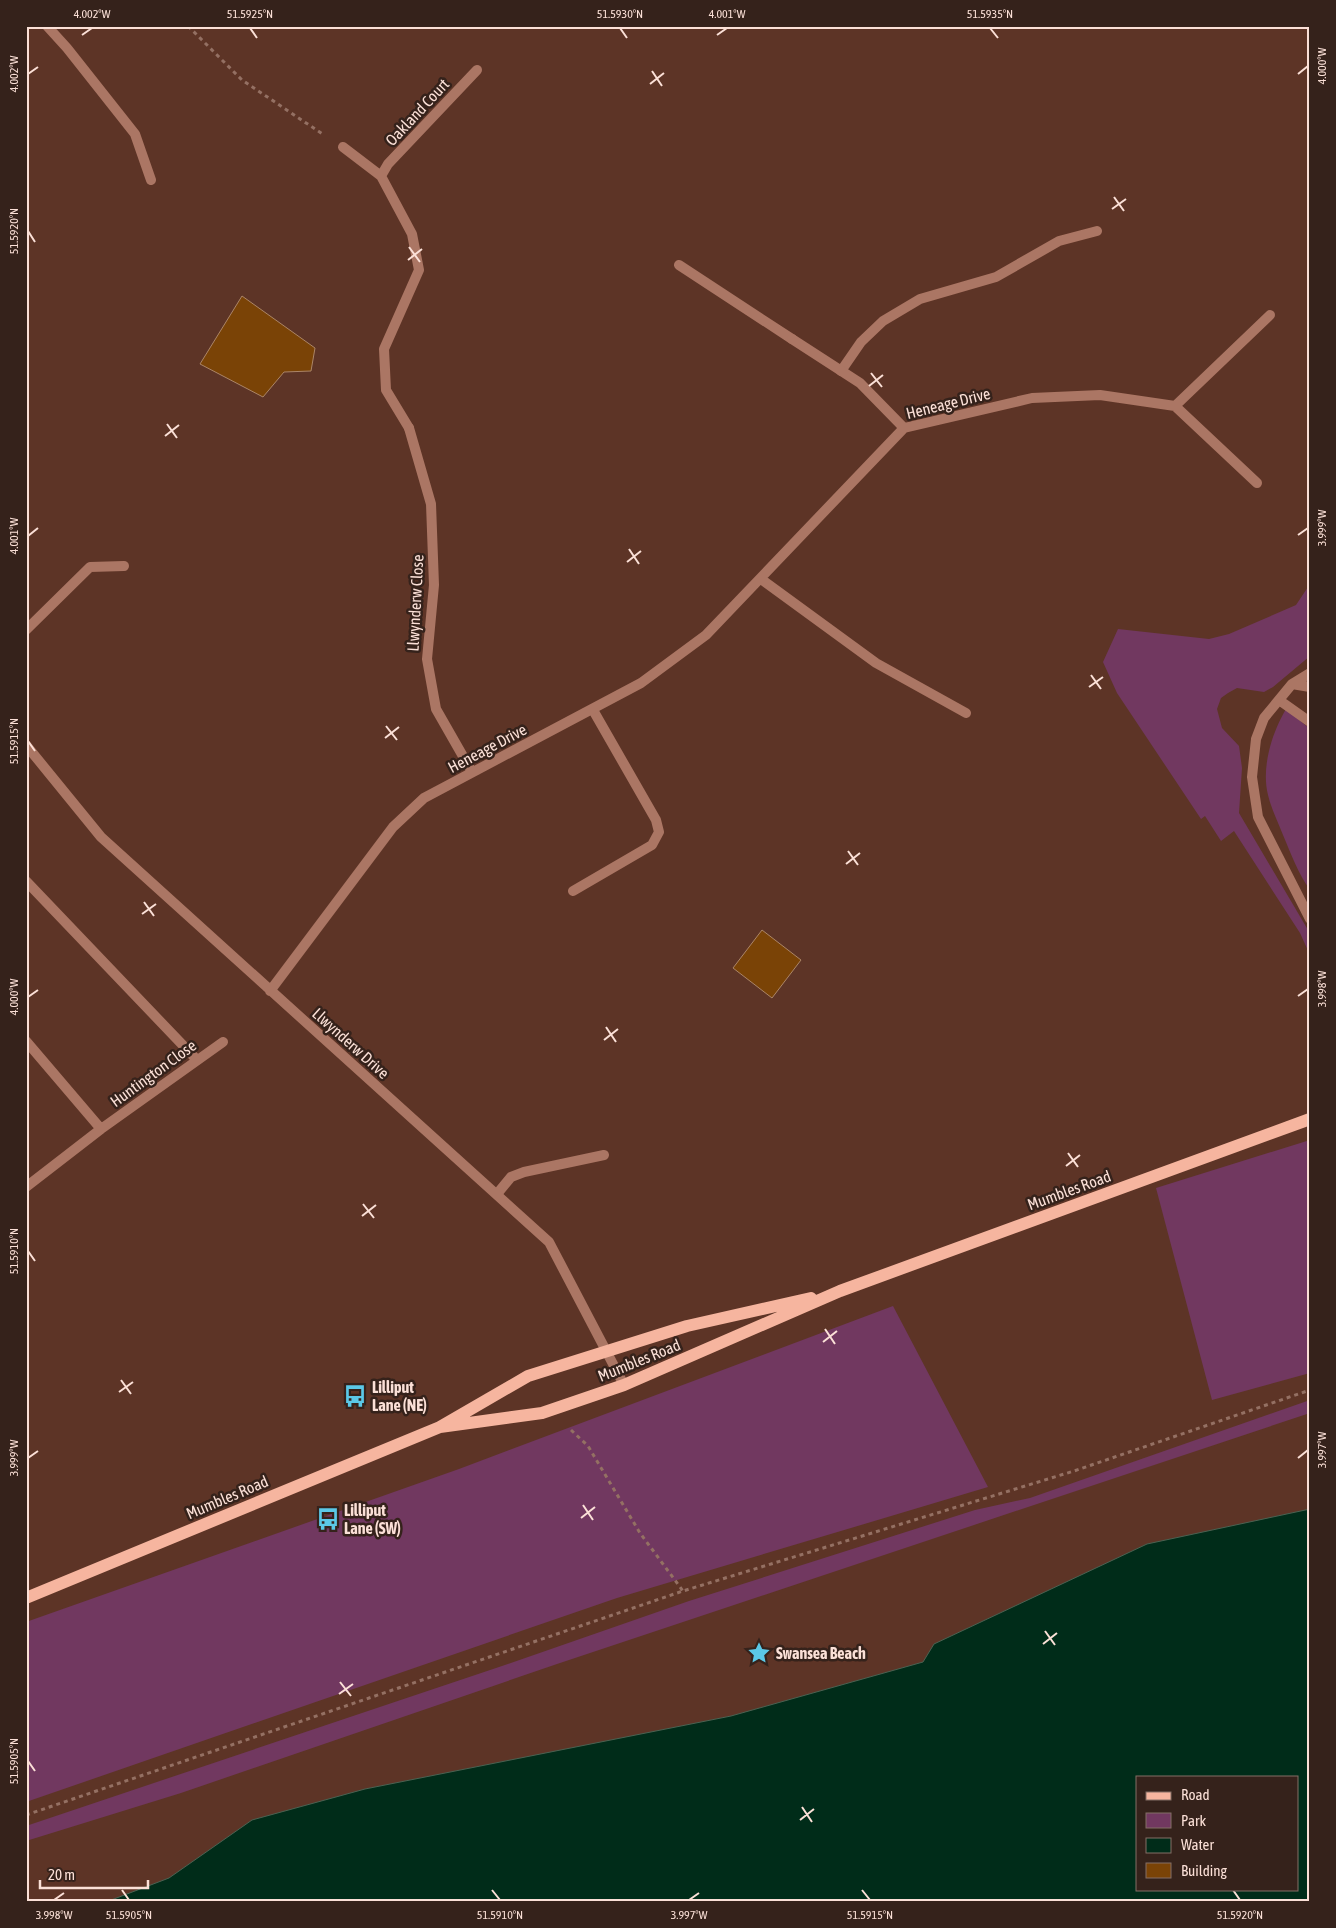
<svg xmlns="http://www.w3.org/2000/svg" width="1336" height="1928" font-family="'Asap Condensed',sans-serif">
  <rect width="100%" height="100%" fill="#5d3426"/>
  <path fill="#713860" d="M 1310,584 L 1310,656 L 1273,687 L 1264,692 L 1237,688 L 1228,693 L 1221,698 L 1217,709 L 1222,728 L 1239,746 L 1242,768 L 1239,813 L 1308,930 L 1310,935 L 1310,955 L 1300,933 L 1234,831 L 1221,841 L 1205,816 L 1201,819 L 1117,693 L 1103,662 L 1118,629 L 1209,639 L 1229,634 L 1296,605 Z
    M 1286,709 L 1310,729 L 1310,890 C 1298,873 1291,854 1283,835 C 1278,822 1271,808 1268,795 C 1261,767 1272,733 1286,709 Z
    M 1310,1140 L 1310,1373 L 1212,1400 L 1156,1188 Z
    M 893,1306 L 988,1487 L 617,1598 L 26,1802 L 26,1622 L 459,1469 Z
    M 1310,1400 L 1310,1413 L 557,1664 L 181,1793 L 26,1841 L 26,1826 L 502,1666 L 689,1601 L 975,1510 L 1030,1498 Z"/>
  <path fill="#002c19" stroke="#4b6252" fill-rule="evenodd" d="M 1310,1509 L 1310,1902 L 106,1902 L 169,1878 L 252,1820 L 365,1789 L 731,1716 L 923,1662 L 934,1644 L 1147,1544 ZM 1137,1777 L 1297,1777 L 1297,1889 L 1137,1889 Z"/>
  <path fill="#7a4306" stroke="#ab8567" d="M 242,296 L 315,348 L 311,371 L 284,372 L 263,397 L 200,364 Z
    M 762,930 L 801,960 L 772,998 L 733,968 Z"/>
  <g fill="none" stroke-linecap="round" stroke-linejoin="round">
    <path stroke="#947063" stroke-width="3" stroke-dasharray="4 4" stroke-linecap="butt" d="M 188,26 L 242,80 L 324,135
      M 571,1430 L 588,1446 L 640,1533 L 683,1591
      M 26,1815 L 683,1591 L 1074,1471 L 1310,1390"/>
    <path stroke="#ab7664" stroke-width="10" d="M 47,26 L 67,48 L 135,134 L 151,180
      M 343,147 L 381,176
      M 679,265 L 792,339
      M 841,371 L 861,342 L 883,321 L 920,299 L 996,277 L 1059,241 L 1097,231
      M 409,428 L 386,390 L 384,349 L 419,270 L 412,234 L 381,176 L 388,164 L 477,70
      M 26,630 L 90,567 L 124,566
      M 1310,673 L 1292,684 L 1264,718 L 1256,739 L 1252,777 L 1258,817 L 1310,919
      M 1292,684 L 1310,687
      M 1279,700 L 1310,722
      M 26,881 L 197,1060
      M 573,891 L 652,845 L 659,832 L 656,820 L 593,710
      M 497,1194 L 511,1177 L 524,1172 L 604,1155"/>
    <path stroke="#ab7664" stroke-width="10" d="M 792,339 L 860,383 L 904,428
      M 1175,406 L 1257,483
      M 409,428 L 431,504 L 434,585 L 427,659 L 436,709 L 472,772
      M 761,579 L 876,663 L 966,713
      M 26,745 L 101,837 L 549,1242 L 624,1385
      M 270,991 L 393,827 L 424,798 L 641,683 L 706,635 L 904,428 L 1032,398 L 1100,395 L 1175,406 L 1270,315
      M 26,1041 L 101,1129
      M 26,1187 L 101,1129 L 223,1042"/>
    <path stroke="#f6b59f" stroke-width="12" d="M 440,1427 L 542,1413 L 624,1385 L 840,1291 L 1310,1119
      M 26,1598 L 440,1427 L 528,1376 L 687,1326 L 811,1298"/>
  </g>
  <path fill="none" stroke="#fbe0d7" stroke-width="2" d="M 250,28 L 257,38M 620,28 L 627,38M 990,28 L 998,38M 82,35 L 92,28M 717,35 L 727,28M 652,71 L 662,86M 28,74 L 38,67M 1298,74 L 1308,66M 650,84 L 664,73M 1114,197 L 1124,211M 1112,209 L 1126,199M 28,231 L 35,242M 409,247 L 420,262M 408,260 L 422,249M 871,373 L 882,387M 869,386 L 883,375M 167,424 L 177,438M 165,436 L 179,425M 1298,535 L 1308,528M 28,536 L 38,528M 629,549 L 639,564M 627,562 L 641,551M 1091,675 L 1101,689M 1089,687 L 1103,677M 386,726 L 397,740M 385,738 L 399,727M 28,741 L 35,751M 848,851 L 858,865M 846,864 L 860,853M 144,902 L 154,916M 142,914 L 156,904M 1298,996 L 1308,989M 28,997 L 38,990M 606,1027 L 616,1042M 604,1040 L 618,1029M 1068,1153 L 1078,1167M 1066,1166 L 1080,1155M 363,1204 L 374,1218M 362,1216 L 376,1205M 28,1251 L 35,1261M 825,1329 L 835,1344M 823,1342 L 837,1331M 121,1380 L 131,1394M 119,1392 L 133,1382M 28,1458 L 38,1451M 1298,1458 L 1308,1450M 583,1505 L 593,1520M 581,1518 L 595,1507M 1045,1631 L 1055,1645M 1043,1644 L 1057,1633M 340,1682 L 351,1696M 339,1694 L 353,1684M 28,1761 L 35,1771M 802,1807 L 812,1822M 800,1820 L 814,1809M 122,1890 L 129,1900M 492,1890 L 500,1900M 862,1890 L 870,1900M 1233,1890 L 1240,1900M 54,1900 L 64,1893M 689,1900 L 699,1893"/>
  <defs>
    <symbol id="bus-bare" viewBox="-9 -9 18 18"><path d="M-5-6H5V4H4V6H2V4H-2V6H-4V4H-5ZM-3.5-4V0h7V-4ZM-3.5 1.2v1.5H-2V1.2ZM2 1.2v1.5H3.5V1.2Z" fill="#5bc8e7" stroke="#35221b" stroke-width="2.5" paint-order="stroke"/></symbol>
    <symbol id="sight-bare" viewBox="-9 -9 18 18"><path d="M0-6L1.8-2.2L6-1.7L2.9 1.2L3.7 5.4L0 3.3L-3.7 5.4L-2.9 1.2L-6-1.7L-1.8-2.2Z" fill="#5bc8e7" stroke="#35221b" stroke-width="2.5" paint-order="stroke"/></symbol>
  </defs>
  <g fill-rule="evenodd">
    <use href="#bus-bare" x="339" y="1380" width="32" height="32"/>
    <use href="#bus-bare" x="312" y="1503" width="32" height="32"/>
    <use href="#sight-bare" x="743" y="1637" width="32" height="32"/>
  </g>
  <g text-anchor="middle" stroke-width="5" stroke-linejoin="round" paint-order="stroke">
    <g font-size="16" fill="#fbe0d7" stroke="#35221b">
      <text transform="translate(417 112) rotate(-47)" y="6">Oakland Court</text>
      <text transform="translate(948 403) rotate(-14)" y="6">Heneage Drive</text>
      <text transform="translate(415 603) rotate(-87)" y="6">Llwynderw Close</text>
      <text transform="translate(487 748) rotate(-28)" y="6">Heneage Drive</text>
      <text transform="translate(351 1043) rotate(42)" y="6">Llwynderw Drive</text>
      <text transform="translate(153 1073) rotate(-36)" y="6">Huntington Close</text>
      <text transform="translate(1069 1190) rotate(-20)" y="6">Mumbles Road</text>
      <text transform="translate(639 1360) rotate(-22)" y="6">Mumbles Road</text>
      <text transform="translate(227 1497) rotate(-23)" y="6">Mumbles Road</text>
    </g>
    <g font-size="16" font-weight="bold" fill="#fbe0d7" stroke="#35221b" text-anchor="start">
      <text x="372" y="1393">Lilliput<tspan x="372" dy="18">Lane (NE)</tspan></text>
      <text x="344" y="1516">Lilliput<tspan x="344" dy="18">Lane (SW)</tspan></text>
      <text x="776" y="1659">Swansea Beach</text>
    </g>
  </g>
  <rect width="1336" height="1928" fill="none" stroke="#35221b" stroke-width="55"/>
  <rect x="1136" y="1776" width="162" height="115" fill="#35221b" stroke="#846e66"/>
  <rect x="1146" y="1792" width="25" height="8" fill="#f6b59f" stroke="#846e66"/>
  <text x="1181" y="1800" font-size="15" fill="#fbe0d7">Road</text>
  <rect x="1146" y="1813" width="25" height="15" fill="#713860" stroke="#846e66"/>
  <text x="1181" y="1826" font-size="15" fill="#fbe0d7">Park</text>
  <rect x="1146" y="1838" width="25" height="15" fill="#002c19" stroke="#846e66"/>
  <text x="1181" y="1850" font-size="15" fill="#fbe0d7">Water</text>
  <rect x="1146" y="1863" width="25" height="15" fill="#7a4306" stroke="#846e66"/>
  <text x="1181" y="1876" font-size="15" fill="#fbe0d7">Building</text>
  <path d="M40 1880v8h108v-8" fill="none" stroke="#fbe0d7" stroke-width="2.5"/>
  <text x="48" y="1880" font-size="15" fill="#fbe0d7" stroke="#35221b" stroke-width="4" paint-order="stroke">20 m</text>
  <rect x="28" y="28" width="1280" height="1872" fill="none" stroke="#fbe0d7" stroke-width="2"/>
  <g font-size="12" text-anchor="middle" fill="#fbe0d7">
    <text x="92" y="18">4.002°W</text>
    <text x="250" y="18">51.5925°N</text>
    <text x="620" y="18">51.5930°N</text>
    <text x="727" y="18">4.001°W</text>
    <text x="990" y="18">51.5935°N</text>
    <text transform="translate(1322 66) rotate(-90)" y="4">4.000°W</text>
    <text transform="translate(14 74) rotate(-90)" y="4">4.002°W</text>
    <text transform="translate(14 231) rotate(-90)" y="4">51.5920°N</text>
    <text transform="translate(1322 528) rotate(-90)" y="4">3.999°W</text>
    <text transform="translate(14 536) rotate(-90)" y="4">4.001°W</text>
    <text transform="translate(14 741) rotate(-90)" y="4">51.5915°N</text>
    <text transform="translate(1322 989) rotate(-90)" y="4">3.998°W</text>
    <text transform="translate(14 997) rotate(-90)" y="4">4.000°W</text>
    <text transform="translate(14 1251) rotate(-90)" y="4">51.5910°N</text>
    <text transform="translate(1322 1450) rotate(-90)" y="4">3.997°W</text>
    <text transform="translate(14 1458) rotate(-90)" y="4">3.999°W</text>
    <text transform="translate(14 1761) rotate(-90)" y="4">51.5905°N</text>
    <text x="54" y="1919">3.998°W</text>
    <text x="129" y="1919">51.5905°N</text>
    <text x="500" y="1919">51.5910°N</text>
    <text x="689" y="1919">3.997°W</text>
    <text x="870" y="1919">51.5915°N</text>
    <text x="1240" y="1919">51.5920°N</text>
  </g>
</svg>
